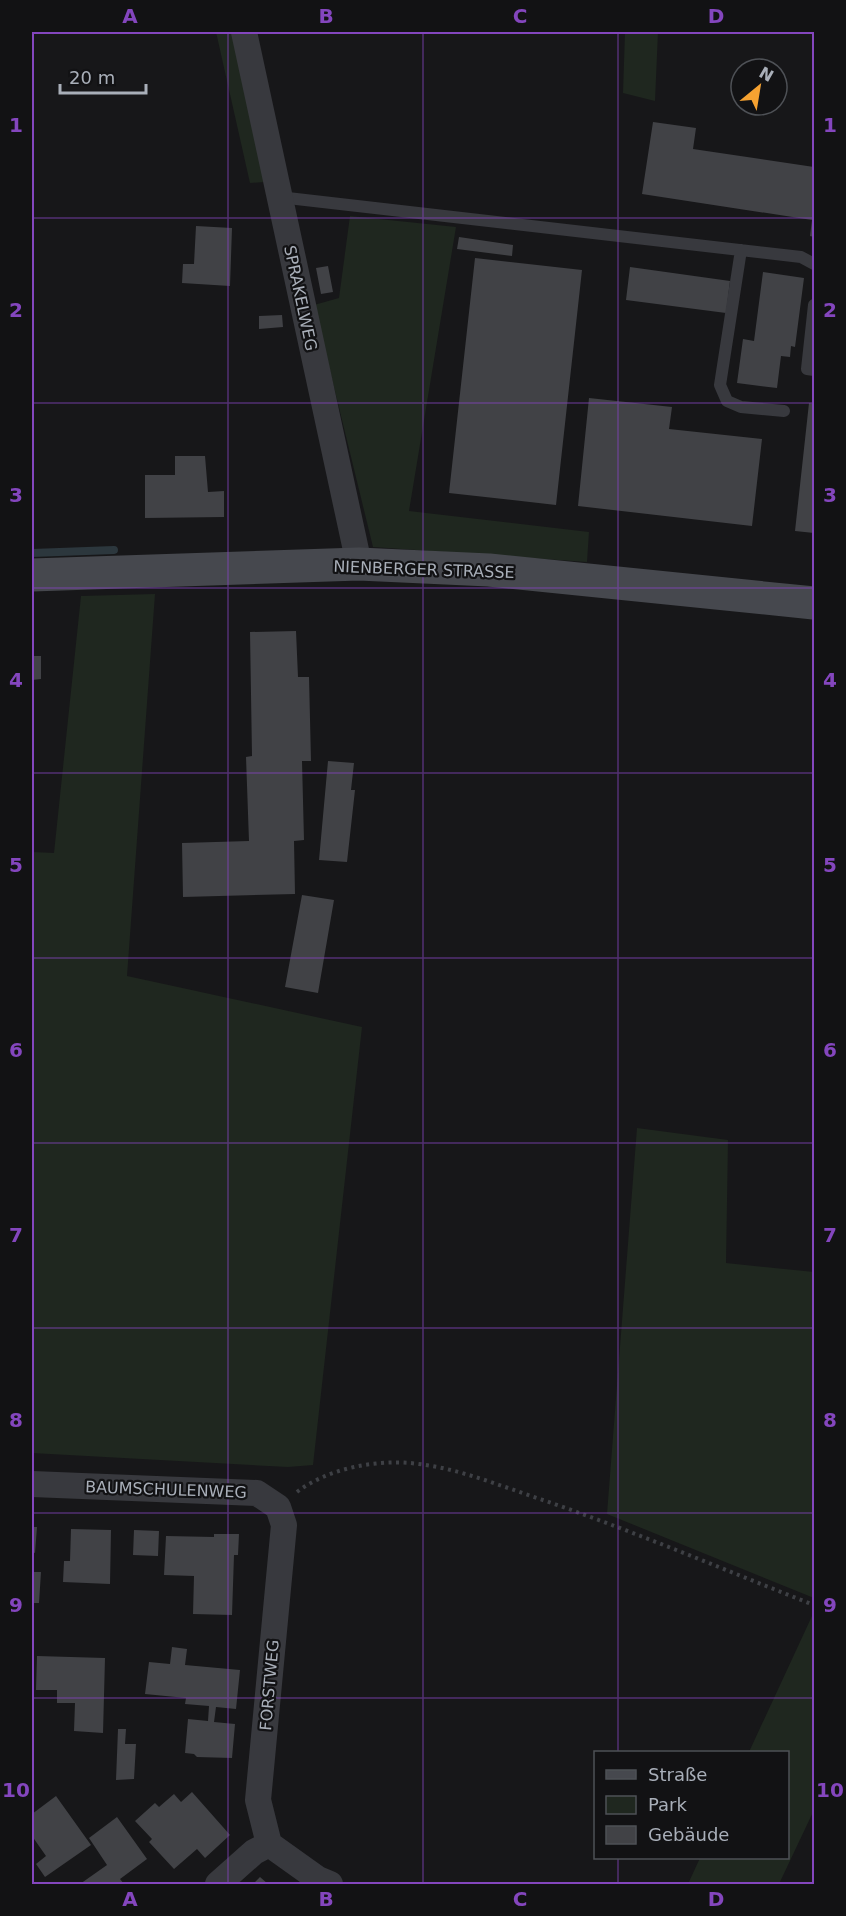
<svg xmlns="http://www.w3.org/2000/svg" width="846" height="1916" font-family="'DejaVu Sans',sans-serif">
  <rect width="100%" height="100%" fill="#171719"/>
  <path fill="#1f271f" d="M 216,32 L 232,32 L 265,182 L 250,183 Z
    M 625,32 L 658,32 L 655,101 L 623,93 Z
    M 350,216 L 456,227 L 409,511 L 589,532 L 587,562 L 373,547 L 314,305 L 339,298 Z
    M 155,594 L 127,976 L 362,1027 L 313,1465 L 288,1467 L 32,1453 L 32,852 L 54,853 L 81,596 Z
    M 637,1128 L 728,1140 L 726,1263 L 814,1272 L 814,1598 L 607,1514 Z
    M 812,1616 L 814,1618 L 814,1810 L 779,1884 L 688,1884 L 700,1858 L 788,1858 L 788,1752 L 749,1752 Z"/>
  <g fill="none" stroke-linecap="round" stroke-linejoin="round">
    <path stroke="#2c373d" stroke-width="8" d="M 32,553 L 114,550"/>
  </g>
  <path fill="#414246" d="M 653,122 L 696,128 L 693,149 L 814,167 L 814,237 L 810,236 L 812,220 L 642,194 Z
    M 196,226 L 232,228 L 230,286 L 182,283 L 183,264 L 194,264 Z
    M 459,237 L 513,245 L 512,256 L 457,249 Z
    M 475,258 L 582,270 L 556,505 L 449,493 Z
    M 328,266 L 333,292 L 321,294 L 316,268 Z
    M 630,267 L 730,281 L 726,313 L 626,300 Z
    M 763,272 L 804,278 L 795,347 L 791,346 L 790,357 L 781,356 L 777,388 L 737,383 L 743,339 L 754,341 Z
    M 282,315 L 283,327 L 259,329 L 259,316 Z
    M 589,398 L 672,407 L 669,429 L 762,439 L 752,526 L 578,506 Z
    M 809,403 L 814,404 L 814,533 L 795,531 Z
    M 175,456 L 205,456 L 208,492 L 224,491 L 224,517 L 145,518 L 145,475 L 175,475 Z
    M 296,631 L 298,677 L 309,677 L 311,761 L 302,761 L 304,840 L 294,841 L 295,894 L 183,897 L 182,843 L 249,841 L 246,757 L 252,756 L 250,632 Z
    M 32,656 L 41,656 L 41,679 L 32,680 Z
    M 328,761 L 354,763 L 351,790 L 355,790 L 347,862 L 319,860 Z
    M 302,895 L 334,900 L 318,993 L 285,987 Z
    M 32,1527 L 37,1527 L 35,1553 L 32,1552 Z
    M 71,1529 L 111,1530 L 110,1584 L 63,1582 L 64,1561 L 70,1561 Z
    M 134,1530 L 159,1531 L 158,1556 L 133,1555 Z
    M 214,1534 L 239,1534 L 238,1555 L 234,1555 L 232,1615 L 193,1614 L 194,1576 L 164,1575 L 166,1536 L 214,1537 Z
    M 32,1572 L 41,1572 L 39,1603 L 32,1603 Z
    M 172,1647 L 187,1649 L 185,1665 L 240,1670 L 236,1709 L 216,1707 L 214,1722 L 235,1724 L 232,1758 L 197,1757 L 194,1754 L 185,1753 L 188,1719 L 208,1721 L 209,1706 L 185,1704 L 186,1698 L 145,1694 L 149,1662 L 170,1664 Z
    M 37,1656 L 105,1658 L 103,1733 L 74,1731 L 75,1703 L 57,1703 L 57,1690 L 36,1690 Z
    M 118,1729 L 126,1729 L 125,1744 L 136,1744 L 134,1779 L 116,1780 Z
    M 192,1792 L 230,1835 L 205,1858 L 197,1849 L 174,1869 L 149,1842 L 152,1839 L 135,1821 L 155,1803 L 159,1807 L 174,1794 L 181,1802 Z
    M 56,1796 L 91,1845 L 45,1877 L 36,1864 L 46,1856 L 32,1836 L 32,1814 Z
    M 117,1817 L 147,1859 L 120,1879 L 124,1884 L 80,1884 L 107,1865 L 89,1838 Z
    M 260,1877 L 268,1884 L 253,1884 Z"/>
  <g fill="none" stroke-linecap="round" stroke-linejoin="round">
    <path stroke="#3e4045" stroke-width="4" stroke-dasharray="3 4.5" stroke-linecap="butt" d="M 297,1492 C 327,1469 373,1460 410,1463 C 455,1467 495,1484 537,1498 C 631,1530 722,1569 814,1605"/>
    <path stroke="#38393e" stroke-width="12" d="M 279,197 L 801,257 L 814,264
      M 741,250 L 720,385 L 727,401 L 741,407 L 784,411
      M 814,305 L 807,369 L 814,370"/>
    <path stroke="#38393e" stroke-width="26" d="M 244,32 L 359,564
      M 32,1484 L 257,1493 L 278,1507 L 284,1525 L 258,1800 L 269,1844 L 318,1879 L 330,1884
      M 218,1884 L 254,1852 L 269,1844"/>
    <path stroke="#46484e" stroke-width="33" d="M 32,575 L 359,564 L 489,570 L 814,603"/>
  </g>
  <path fill="none" stroke="#8446be" stroke-width="1.5" stroke-opacity="0.55" d="M 228,32 L 228,1884M 423,32 L 423,1884M 618,32 L 618,1752M 32,218 L 814,218M 32,403 L 814,403M 32,588 L 814,588M 32,773 L 814,773M 32,958 L 814,958M 32,1143 L 814,1143M 32,1328 L 814,1328M 32,1513 L 814,1513M 32,1698 L 814,1698M 618,1858 L 618,1884"/>
  <g text-anchor="middle" stroke-width="4.5" stroke-linejoin="round" paint-order="stroke">
    <g font-size="16" fill="#a9afb9" stroke="#121214">
      <text transform="translate(301 298) rotate(78)" y="6">SPRAKELWEG</text>
      <text transform="translate(424 569) rotate(2)" y="6">NIENBERGER STRASSE</text>
      <text transform="translate(166 1489) rotate(2)" y="6">BAUMSCHULENWEG</text>
      <text transform="translate(269 1685) rotate(-85)" y="6">FORSTWEG</text>
    </g>
  </g>
  <rect width="846" height="1916" fill="none" stroke="#121214" stroke-width="66"/>
  <rect x="594" y="1751" width="195" height="108" fill="#121214" stroke="#4e5156" stroke-width="1.5"/>
  <rect x="606" y="1770" width="30" height="9" fill="#46484e" stroke="#4e5156" stroke-width="1.5"/>
  <text x="648" y="1781" font-size="18" fill="#a9afb9">Straße</text>
  <rect x="606" y="1796" width="30" height="18" fill="#1f271f" stroke="#4e5156" stroke-width="1.5"/>
  <text x="648" y="1811" font-size="18" fill="#a9afb9">Park</text>
  <rect x="606" y="1826" width="30" height="18" fill="#414246" stroke="#4e5156" stroke-width="1.5"/>
  <text x="648" y="1841" font-size="18" fill="#a9afb9">Gebäude</text>
  <g transform="translate(759 87) rotate(30)"><circle r="28" fill="#121214" stroke="#4e5156" stroke-width="1.5"/>
  <path d="M0-4.5L10 22L0 15L-10 22Z" fill="#f6a231"/>
  <text y="-9" font-size="16" font-weight="bold" text-anchor="middle" fill="#a9afb9">N</text>
  </g>
  <path d="M60 84v9h86v-9" fill="none" stroke="#a9afb9" stroke-width="3"/>
  <text x="69" y="84" font-size="18" fill="#a9afb9" stroke="#121214" stroke-width="4.5" paint-order="stroke">20 m</text>
  <rect x="33" y="33" width="780" height="1850" fill="none" stroke="#8446be" stroke-width="2"/>
  <g font-size="20" text-anchor="middle" font-weight="bold" fill="#8446be">
    <text x="130" y="23">A</text>
    <text x="326" y="23">B</text>
    <text x="520" y="23">C</text>
    <text x="716" y="23">D</text>
    <text x="16" y="132">1</text>
    <text x="830" y="132">1</text>
    <text x="16" y="317">2</text>
    <text x="830" y="317">2</text>
    <text x="16" y="502">3</text>
    <text x="830" y="502">3</text>
    <text x="16" y="687">4</text>
    <text x="830" y="687">4</text>
    <text x="16" y="872">5</text>
    <text x="830" y="872">5</text>
    <text x="16" y="1057">6</text>
    <text x="830" y="1057">6</text>
    <text x="16" y="1242">7</text>
    <text x="830" y="1242">7</text>
    <text x="16" y="1427">8</text>
    <text x="830" y="1427">8</text>
    <text x="16" y="1612">9</text>
    <text x="830" y="1612">9</text>
    <text x="16" y="1797">10</text>
    <text x="830" y="1797">10</text>
    <text x="130" y="1906">A</text>
    <text x="326" y="1906">B</text>
    <text x="520" y="1906">C</text>
    <text x="716" y="1906">D</text>
  </g>
</svg>
